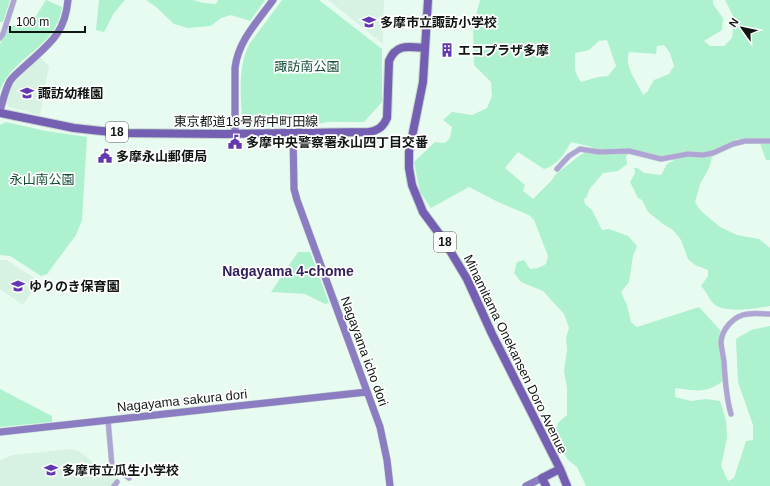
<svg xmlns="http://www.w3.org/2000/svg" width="770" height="486" font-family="Helvetica,'Noto Sans JP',sans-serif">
  <rect width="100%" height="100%" fill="#e8fbf1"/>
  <path fill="#d7f2e3" d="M 328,0 L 384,0 L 383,44 Z
    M 40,57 L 49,66 L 40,115 L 9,107 L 6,102 L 12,84 Z
    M 0,260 L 7,260 L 37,280 L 38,282 L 23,305 L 0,289 Z
    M 70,449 L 79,451 L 116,480 L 111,486 L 0,486 L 0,460 L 13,455 Z"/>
  <path fill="#aef1cf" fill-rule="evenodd" d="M 0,0 L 10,0 L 3,22 L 0,22 Z
    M 46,0 L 62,7 C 56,49 14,54 0,90 L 0,44 L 8,28 L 18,24 L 31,24 Z
    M 99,0 L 125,0 L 114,13 L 104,32 L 96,30 Z
    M 146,0 L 192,0 L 204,3 L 216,4 L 218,0 L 265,0 L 250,21 L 231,15 L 221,18 L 211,26 L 188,28 L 174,24 L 156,7 Z
    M 282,0 L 319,0 L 382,49 L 382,102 L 364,122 L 327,122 L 313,125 L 246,126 L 242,121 C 241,95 237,67 250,43 Z
    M 480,0 L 713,0 L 713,4 L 723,18 L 722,30 L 704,41 L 710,46 L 724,46 L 732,38 L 734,18 L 725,0 L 770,0 L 770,160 L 766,160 L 758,138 L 737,139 L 712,157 L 709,168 L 700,184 L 695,202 L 701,211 L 720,227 L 737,235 L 759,239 L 770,248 L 770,306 C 756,308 722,315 712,302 C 708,297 706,291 701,286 L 708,276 L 708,270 L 695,265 L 688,259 L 681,240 L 673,230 L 663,224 L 648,212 L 642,200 L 638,198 L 630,182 L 635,173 L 634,168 L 637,168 L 644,173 L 661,175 L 667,164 L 674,160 L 673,155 L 655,157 L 631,149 L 626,157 L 627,164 L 618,171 L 603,173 L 589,190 L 587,197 L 584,199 L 585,204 L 592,210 L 602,230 L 609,229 L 628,236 L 637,246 L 633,256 L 629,282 L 621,292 L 627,305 L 631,322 L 637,327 L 699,307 L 720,330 C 719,347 721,361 727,378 C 707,394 699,391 675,388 L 675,397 L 691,401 L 706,399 L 720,401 L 726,420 L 727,438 L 721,466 L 728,481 L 734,478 L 746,441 L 753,440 L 753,425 L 738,382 L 736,339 L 751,330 L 770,326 L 770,486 L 586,486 L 577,467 L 568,460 L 554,436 L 558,423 L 567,415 L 567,388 L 564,371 L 567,350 L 566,338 L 569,328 L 564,314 L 543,291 L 521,282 L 514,273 L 517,262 L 524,260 L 530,269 L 538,268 L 546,264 L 548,256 L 534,220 L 529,215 L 498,202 L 469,187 L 431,208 L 420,192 L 414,162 L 435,142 L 445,143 L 450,138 L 452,127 L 443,120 L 452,112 L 472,115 L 487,108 L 492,96 L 491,82 L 474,65 L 473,27 ZM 607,40 L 616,66 L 608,76 L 598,77 L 581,82 C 573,70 575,66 575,53 L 589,50 L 599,41 ZM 664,45 L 670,53 L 674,66 L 669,74 L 654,80 L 647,92 L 643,95 C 637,81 624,68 629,52 L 656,54 L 657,46 ZM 571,142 L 592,147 L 591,149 L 579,156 L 556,174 L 551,181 L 533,199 L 523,191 L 525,185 L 505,168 L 518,152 L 544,169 C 558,165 564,154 571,142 Z
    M 6,122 L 46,131 L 87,137 L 82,220 L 76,235 L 47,274 L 41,276 L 10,256 L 0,255 L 0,125 Z
    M 298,252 L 310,252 L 329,303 L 325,304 L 305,294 L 271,292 Z
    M 0,389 L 52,416 L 52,422 L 0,427 Z"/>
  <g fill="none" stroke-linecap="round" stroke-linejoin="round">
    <defs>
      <path id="street" d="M 0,38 L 3,34 L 14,0
        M 557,169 L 569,156 L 580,149 L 599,152 L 629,151 L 661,159 L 688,154 L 703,155 L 713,153 L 733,144 L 745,141 L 770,141
        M 731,414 C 726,397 725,380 724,362 C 723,356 722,350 721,343 C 721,330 734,315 748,314 C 755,313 763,314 770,314
        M 108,420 L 112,466 L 129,478
        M 114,486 L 117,482"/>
      <path id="secondary" d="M 0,111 C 3,101 5,90 10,81 C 14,75 20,71 25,66 C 49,44 65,34 68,0
        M 293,133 L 294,189 L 297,200 L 380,427 L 387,460 L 390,486
        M 235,134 L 235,68 C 238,41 258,21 273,0
        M 0,432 L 367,392
        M 526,486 L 542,478"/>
      <path id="primary" d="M 428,0 L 423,82 L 409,152 L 409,168 L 412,185 L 423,212 L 443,239 L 467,279 L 492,334 L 560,469 L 567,486
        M 0,113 L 74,128 L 120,133 L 224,134 L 369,132 C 379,130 383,127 387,118 L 389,61 C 396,43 409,47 425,48
        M 546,486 L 542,478 L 560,469"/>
    </defs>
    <use href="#street" stroke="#c5d7cd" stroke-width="6"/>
    <use href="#secondary" stroke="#c5d7cd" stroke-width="8"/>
    <use href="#primary" stroke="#c5d7cd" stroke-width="10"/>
    <use href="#street" stroke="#aea5d4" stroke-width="5"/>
    <use href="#secondary" stroke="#8c7dc2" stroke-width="7"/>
    <use href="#primary" stroke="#755fb3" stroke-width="8"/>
  </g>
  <defs>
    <symbol id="school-bare" viewBox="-9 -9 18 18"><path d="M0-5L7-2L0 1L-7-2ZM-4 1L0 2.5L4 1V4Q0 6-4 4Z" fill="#6138b0" stroke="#fff" stroke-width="2.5" paint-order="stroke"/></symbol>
    <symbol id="building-bare" viewBox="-9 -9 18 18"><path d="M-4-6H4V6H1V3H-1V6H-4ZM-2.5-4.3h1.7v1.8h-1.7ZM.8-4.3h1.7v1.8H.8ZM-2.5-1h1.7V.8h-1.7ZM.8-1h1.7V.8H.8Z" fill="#6138b0" stroke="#fff" stroke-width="2.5" paint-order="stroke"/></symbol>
    <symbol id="civic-bare" viewBox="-9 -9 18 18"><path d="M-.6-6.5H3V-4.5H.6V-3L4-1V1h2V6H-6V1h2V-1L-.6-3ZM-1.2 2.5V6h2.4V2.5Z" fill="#6138b0" stroke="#fff" stroke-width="2.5" paint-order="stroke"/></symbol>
  </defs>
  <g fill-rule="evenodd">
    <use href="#school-bare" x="359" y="12" width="20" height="20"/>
    <use href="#building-bare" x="437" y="40" width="20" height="20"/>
    <use href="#school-bare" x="17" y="83" width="20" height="20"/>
    <use href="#civic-bare" x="225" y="132" width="20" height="20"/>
    <use href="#civic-bare" x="95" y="146" width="20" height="20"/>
    <use href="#school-bare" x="8" y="276" width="20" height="20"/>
    <use href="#school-bare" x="41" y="460" width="20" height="20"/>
  </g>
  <g text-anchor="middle" stroke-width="3.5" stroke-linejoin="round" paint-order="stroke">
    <g fill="#fff" stroke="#585d5a" stroke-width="1">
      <rect x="106" y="122" width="22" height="20" rx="3"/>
      <rect x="434" y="232" width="22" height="20" rx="3"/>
    </g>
    <g font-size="12" font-weight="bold" fill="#101713">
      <text x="117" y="136">18</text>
      <text x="445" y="246">18</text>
    </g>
    <g font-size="13" font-weight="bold" fill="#101713" stroke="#fff" text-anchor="start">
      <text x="380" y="27">多摩市立諏訪小学校</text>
      <text x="458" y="55">エコプラザ多摩</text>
      <text x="38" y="98">諏訪幼稚園</text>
      <text x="246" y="147">多摩中央警察署永山四丁目交番</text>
      <text x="116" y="161">多摩永山郵便局</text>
      <text x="29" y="291">ゆりのき保育園</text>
      <text x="62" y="475">多摩市立瓜生小学校</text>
    </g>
    <g font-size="13" fill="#114d35" stroke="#fff">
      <text x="307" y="71">諏訪南公園</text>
      <text x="42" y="184">永山南公園</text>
    </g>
    <g font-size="13" fill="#101713" stroke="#fff">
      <text x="246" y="126">東京都道18号府中町田線</text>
      <text transform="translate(365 351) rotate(70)" y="5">Nagayama icho dori</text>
      <text transform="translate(516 354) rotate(64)" y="5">Minamitama Onekansen Doro Avenue</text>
      <text transform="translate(182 400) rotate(-6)" y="5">Nagayama sakura dori</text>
    </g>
    <g font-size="14" font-weight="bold" fill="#33215b" stroke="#fff">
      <text x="288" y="276">Nagayama 4-chome</text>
    </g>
  </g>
  <g transform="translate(742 28) rotate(303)" stroke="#ffffff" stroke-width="3" paint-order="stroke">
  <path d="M0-3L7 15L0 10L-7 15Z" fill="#101713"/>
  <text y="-6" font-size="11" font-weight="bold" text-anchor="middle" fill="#101713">N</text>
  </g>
  <path d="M10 26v6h75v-6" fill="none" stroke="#101713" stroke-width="2"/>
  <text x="16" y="26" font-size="12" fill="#101713" stroke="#ffffff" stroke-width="3" paint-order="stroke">100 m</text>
</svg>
